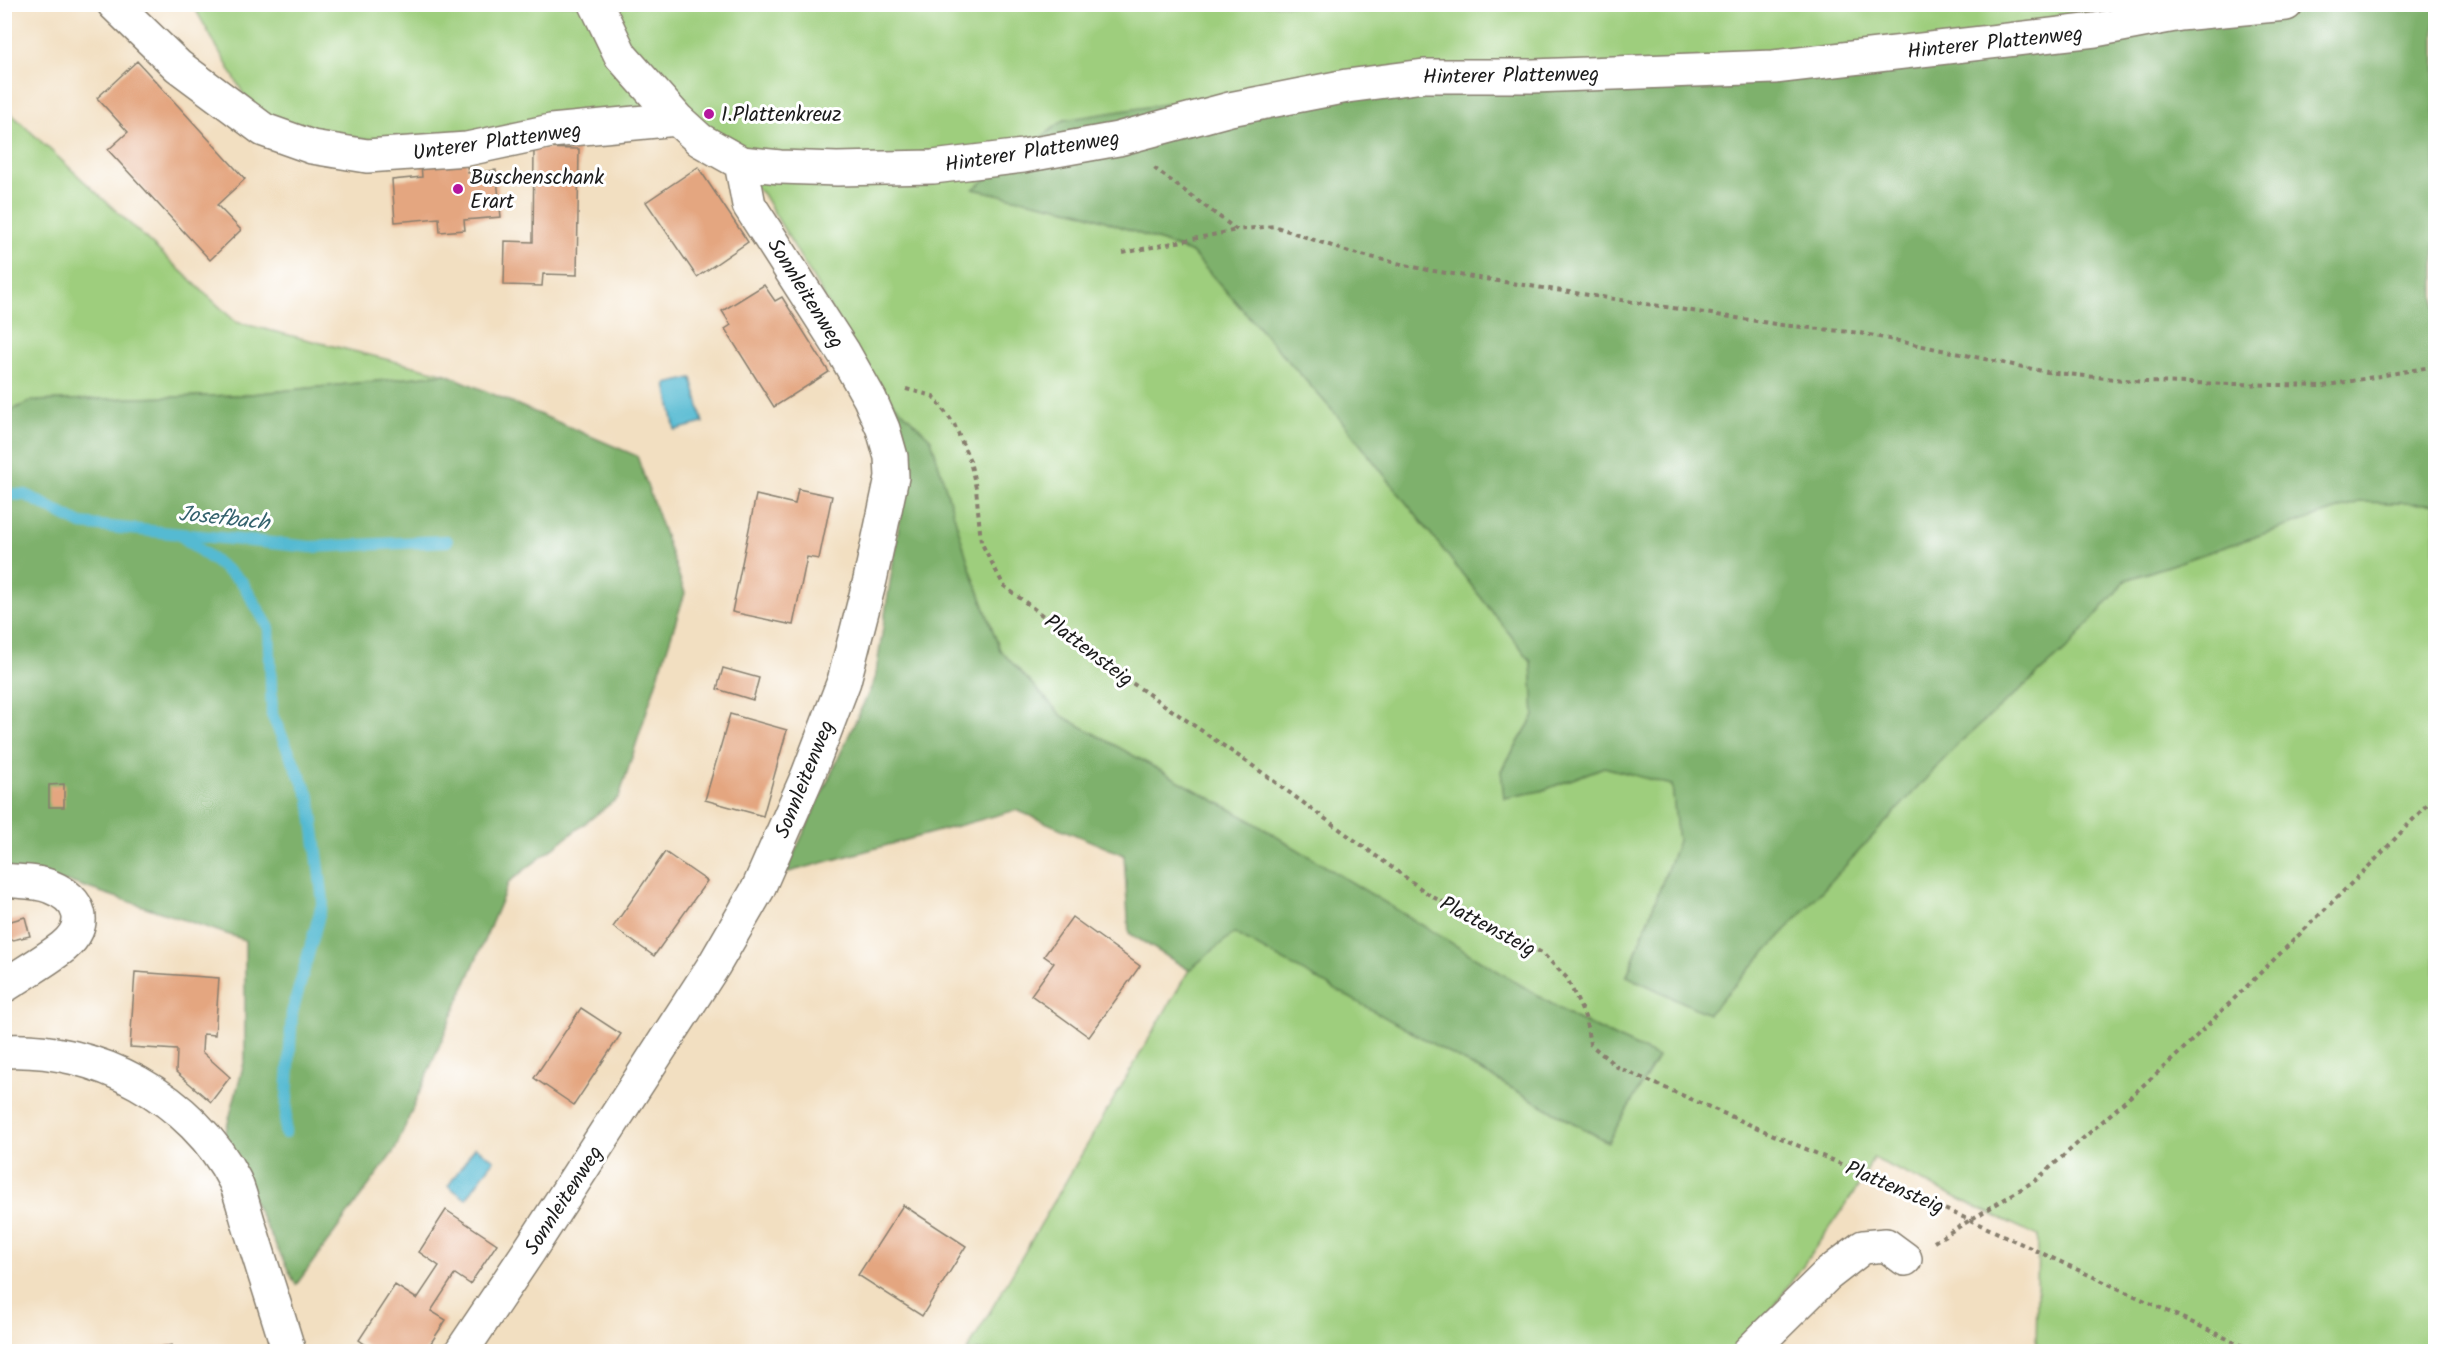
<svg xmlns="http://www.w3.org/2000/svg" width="2440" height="1356" font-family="Kalam,sans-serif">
  <rect width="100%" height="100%" fill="#fff"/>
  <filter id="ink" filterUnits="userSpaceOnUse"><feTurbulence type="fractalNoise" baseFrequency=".0167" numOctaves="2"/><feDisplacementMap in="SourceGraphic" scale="12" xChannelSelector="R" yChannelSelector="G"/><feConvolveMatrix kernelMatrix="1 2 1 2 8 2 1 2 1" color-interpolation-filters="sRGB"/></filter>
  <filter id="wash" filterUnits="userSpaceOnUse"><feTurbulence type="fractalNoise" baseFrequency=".008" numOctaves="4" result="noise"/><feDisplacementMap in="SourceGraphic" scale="24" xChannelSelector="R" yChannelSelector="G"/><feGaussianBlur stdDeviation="1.35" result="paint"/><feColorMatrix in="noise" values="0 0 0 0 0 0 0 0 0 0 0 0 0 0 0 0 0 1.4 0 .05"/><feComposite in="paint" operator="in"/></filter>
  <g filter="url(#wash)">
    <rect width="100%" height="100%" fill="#f2dfc1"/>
    <path fill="#9ece7d" stroke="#5d754c" stroke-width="1.5" d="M 193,5 L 2304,5 L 2298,11 L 974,189 L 1081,212 L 1192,253 L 1341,420 L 1531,661 L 1534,716 L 1501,771 L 1541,791 L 1604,767 L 1672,785 L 1678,841 L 1627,975 L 1959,743 L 2071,645 L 2126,580 L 2359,502 L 2435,504 L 2435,1351 L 2036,1351 L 2038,1236 L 1873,1158 L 1862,1181 L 1773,1308 L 1733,1351 L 967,1351 L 1189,970 L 1234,932 L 1607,1142 L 1658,1057 L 1573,1017 L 1246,818 L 1062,716 L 1000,650 L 970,568 L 878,388 L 763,194 L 677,119 L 467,149 L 264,130 Z
      M 4,107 L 236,322 L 446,374 L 241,395 L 32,401 L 5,413 Z"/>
    <path fill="#7eb16c" stroke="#4d6644" stroke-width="1.5" d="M 2304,5 L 2435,5 L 2435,504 L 2359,502 L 2126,580 L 2071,645 L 1959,743 L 1708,1014 L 1627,976 L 1678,841 L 1672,785 L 1604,767 L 1541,791 L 1504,798 L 1501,771 L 1534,716 L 1531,661 L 1341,420 L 1192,253 L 1081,212 L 973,189 L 1064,120 L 1198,99 L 1667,74 L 2298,11 Z
      M 446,374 L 637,456 L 685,593 L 619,797 L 509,882 L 395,1150 L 296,1285 L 223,1142 L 245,1059 L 245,940 L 73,883 L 5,874 L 5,413 L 32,401 L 241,395 Z
      M 878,388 L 931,439 L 970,568 L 1000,650 L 1062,716 L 1246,818 L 1573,1017 L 1658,1057 L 1608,1142 L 1234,933 L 1189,970 L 1129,933 L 1124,855 L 1016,810 L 785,873 L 875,679 L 906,479 Z"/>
    <path fill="#54bad2" stroke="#386b77" stroke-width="1.5" d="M 692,378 L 703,423 L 675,430 L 666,384 Z
      M 475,1147 L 494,1160 L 466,1199 L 448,1186 Z"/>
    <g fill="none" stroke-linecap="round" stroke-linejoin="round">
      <path stroke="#54bad2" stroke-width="12" d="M 4,494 L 26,495 L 81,524 L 311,547 L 447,541
        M 179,534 L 242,582 L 269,628 L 272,715 L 310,798 L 323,901 L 292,1013 L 285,1133"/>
    </g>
    <g id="blocks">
      <path fill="#e4a680" d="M 137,61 L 245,179 L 217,205 L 241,230 L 210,260 L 108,150 L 128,132 L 97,98 Z
        M 534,148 L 579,149 L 577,275 L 543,274 L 542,286 L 504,285 L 505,241 L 533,242 Z
        M 466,160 L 468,173 L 496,170 L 501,217 L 464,220 L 465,230 L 440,232 L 439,218 L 395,222 L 392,180 L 422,177 L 421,164 Z
        M 698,167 L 748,242 L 697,277 L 646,202 Z
        M 764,285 L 775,301 L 782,297 L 829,372 L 774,407 L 725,329 L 731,325 L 722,311 Z
        M 798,489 L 832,496 L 819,559 L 807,557 L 793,625 L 732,612 L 756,495 L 795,504 Z
        M 723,668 L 759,678 L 753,700 L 717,689 Z
        M 730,714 L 787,730 L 763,816 L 705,800 Z
        M 64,784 L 64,807 L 49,807 L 49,785 Z
        M 665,852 L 707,881 L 654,956 L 613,927 Z
        M 25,917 L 30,936 L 4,942 L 4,923 Z
        M 1072,917 L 1140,966 L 1089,1037 L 1031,995 L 1054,963 L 1044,956 Z
        M 135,972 L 219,978 L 215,1035 L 203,1034 L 202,1052 L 230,1077 L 211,1102 L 176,1072 L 177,1050 L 130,1047 Z
        M 581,1008 L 621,1034 L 574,1105 L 534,1078 Z
        M 903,1205 L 966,1246 L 922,1316 L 858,1275 Z
        M 446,1210 L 497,1244 L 470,1284 L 455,1274 L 431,1311 L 446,1320 L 425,1352 L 376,1352 L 359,1340 L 395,1285 L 417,1299 L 439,1266 L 419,1252 Z
        M 172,1345 L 173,1352 L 140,1352 L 140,1350 Z"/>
    </g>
  </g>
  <g filter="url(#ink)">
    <use href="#blocks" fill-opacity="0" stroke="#877e6e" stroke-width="1.5"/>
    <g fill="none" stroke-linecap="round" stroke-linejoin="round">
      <defs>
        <path id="minor" d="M 114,4 L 178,66 L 264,130 L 312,147 L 367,156 L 467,149 L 551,131 L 677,119
          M 596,4 L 621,56 L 677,119 L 700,140 L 741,163 L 780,167 L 837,169 L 933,167 L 1023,156 L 1118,139 L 1230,109 L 1347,86 L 1424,76 L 1533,76 L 1774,67 L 2095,30 L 2180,14 L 2286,4
          M 4,880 C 18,882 38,881 51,887 C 81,899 90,925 63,947 C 45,961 24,973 4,986
          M 4,1051 C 96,1046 193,1098 235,1181 C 242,1197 246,1217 252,1234 C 264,1273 277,1312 289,1352
          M 461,1352 L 529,1251 L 714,965 L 758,889 L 808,775 L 844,681 L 870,580 L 892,477 L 891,457 L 883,429 L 870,399 L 844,353 L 749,205 L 741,163
          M 1749,1352 L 1827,1275 L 1863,1247 L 1886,1245 L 1905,1259"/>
      </defs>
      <use href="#minor" stroke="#877e6e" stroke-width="36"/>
      <path stroke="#877e6e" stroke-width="4" stroke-dasharray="4.5 4.5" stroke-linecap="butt" d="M 1154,168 L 1237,230 L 1274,226 L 1349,252 L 1427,270 L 1782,325 L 1860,333 L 2047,372 L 2144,382 L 2323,386 L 2436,366
        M 1123,253 L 1237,230
        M 906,389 L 933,396 L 954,424 L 970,461 L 976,488 L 981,542 L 1004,586 L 1122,676 L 1253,766 L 1431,896 L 1542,953 L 1567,978 L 1585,1017 L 1590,1044 L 1617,1067 L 1972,1221 L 2256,1352
        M 2436,482 L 2436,484
        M 1934,1242 L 2036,1180 L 2174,1058 L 2376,859 L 2436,795"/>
      <use href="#minor" stroke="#fff" stroke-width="33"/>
    </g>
  </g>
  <g fill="#b5179e" stroke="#fff" stroke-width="2">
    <circle cx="709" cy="114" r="6"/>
    <circle cx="458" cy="189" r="6"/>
  </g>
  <g text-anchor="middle" stroke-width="6" stroke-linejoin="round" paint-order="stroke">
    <g font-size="21" fill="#1c1c1c" stroke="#fff">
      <text transform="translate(1995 42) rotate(-6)" y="7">Hinterer Plattenweg</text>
      <text transform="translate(1511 75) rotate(-1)" y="7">Hinterer Plattenweg</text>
      <text transform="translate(497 141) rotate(-8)" y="7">Unterer Plattenweg</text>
      <text transform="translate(1032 151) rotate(-9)" y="7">Hinterer Plattenweg</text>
      <text transform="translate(806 293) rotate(58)" y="7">Sonnleitenweg</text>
      <text transform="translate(1089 650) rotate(37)" y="7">Plattensteig</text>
      <text transform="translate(804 779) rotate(-68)" y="7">Sonnleitenweg</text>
      <text transform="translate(1488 926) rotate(28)" y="7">Plattensteig</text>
      <text transform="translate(1895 1187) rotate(23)" y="7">Plattensteig</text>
      <text transform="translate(563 1200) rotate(-57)" y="7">Sonnleitenweg</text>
    </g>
    <g font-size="21" fill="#1c1c1c" stroke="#fff" text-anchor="start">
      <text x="721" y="121">1.Plattenkreuz</text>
      <text x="470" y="184">Buschenschank<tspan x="470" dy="24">Erart</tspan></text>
    </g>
    <g font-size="22" font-style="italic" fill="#35636e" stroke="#fff">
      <text transform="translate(224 517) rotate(6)" y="8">Josefbach</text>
    </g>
  </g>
  <rect width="2440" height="1356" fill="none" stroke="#fff" stroke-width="24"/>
</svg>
